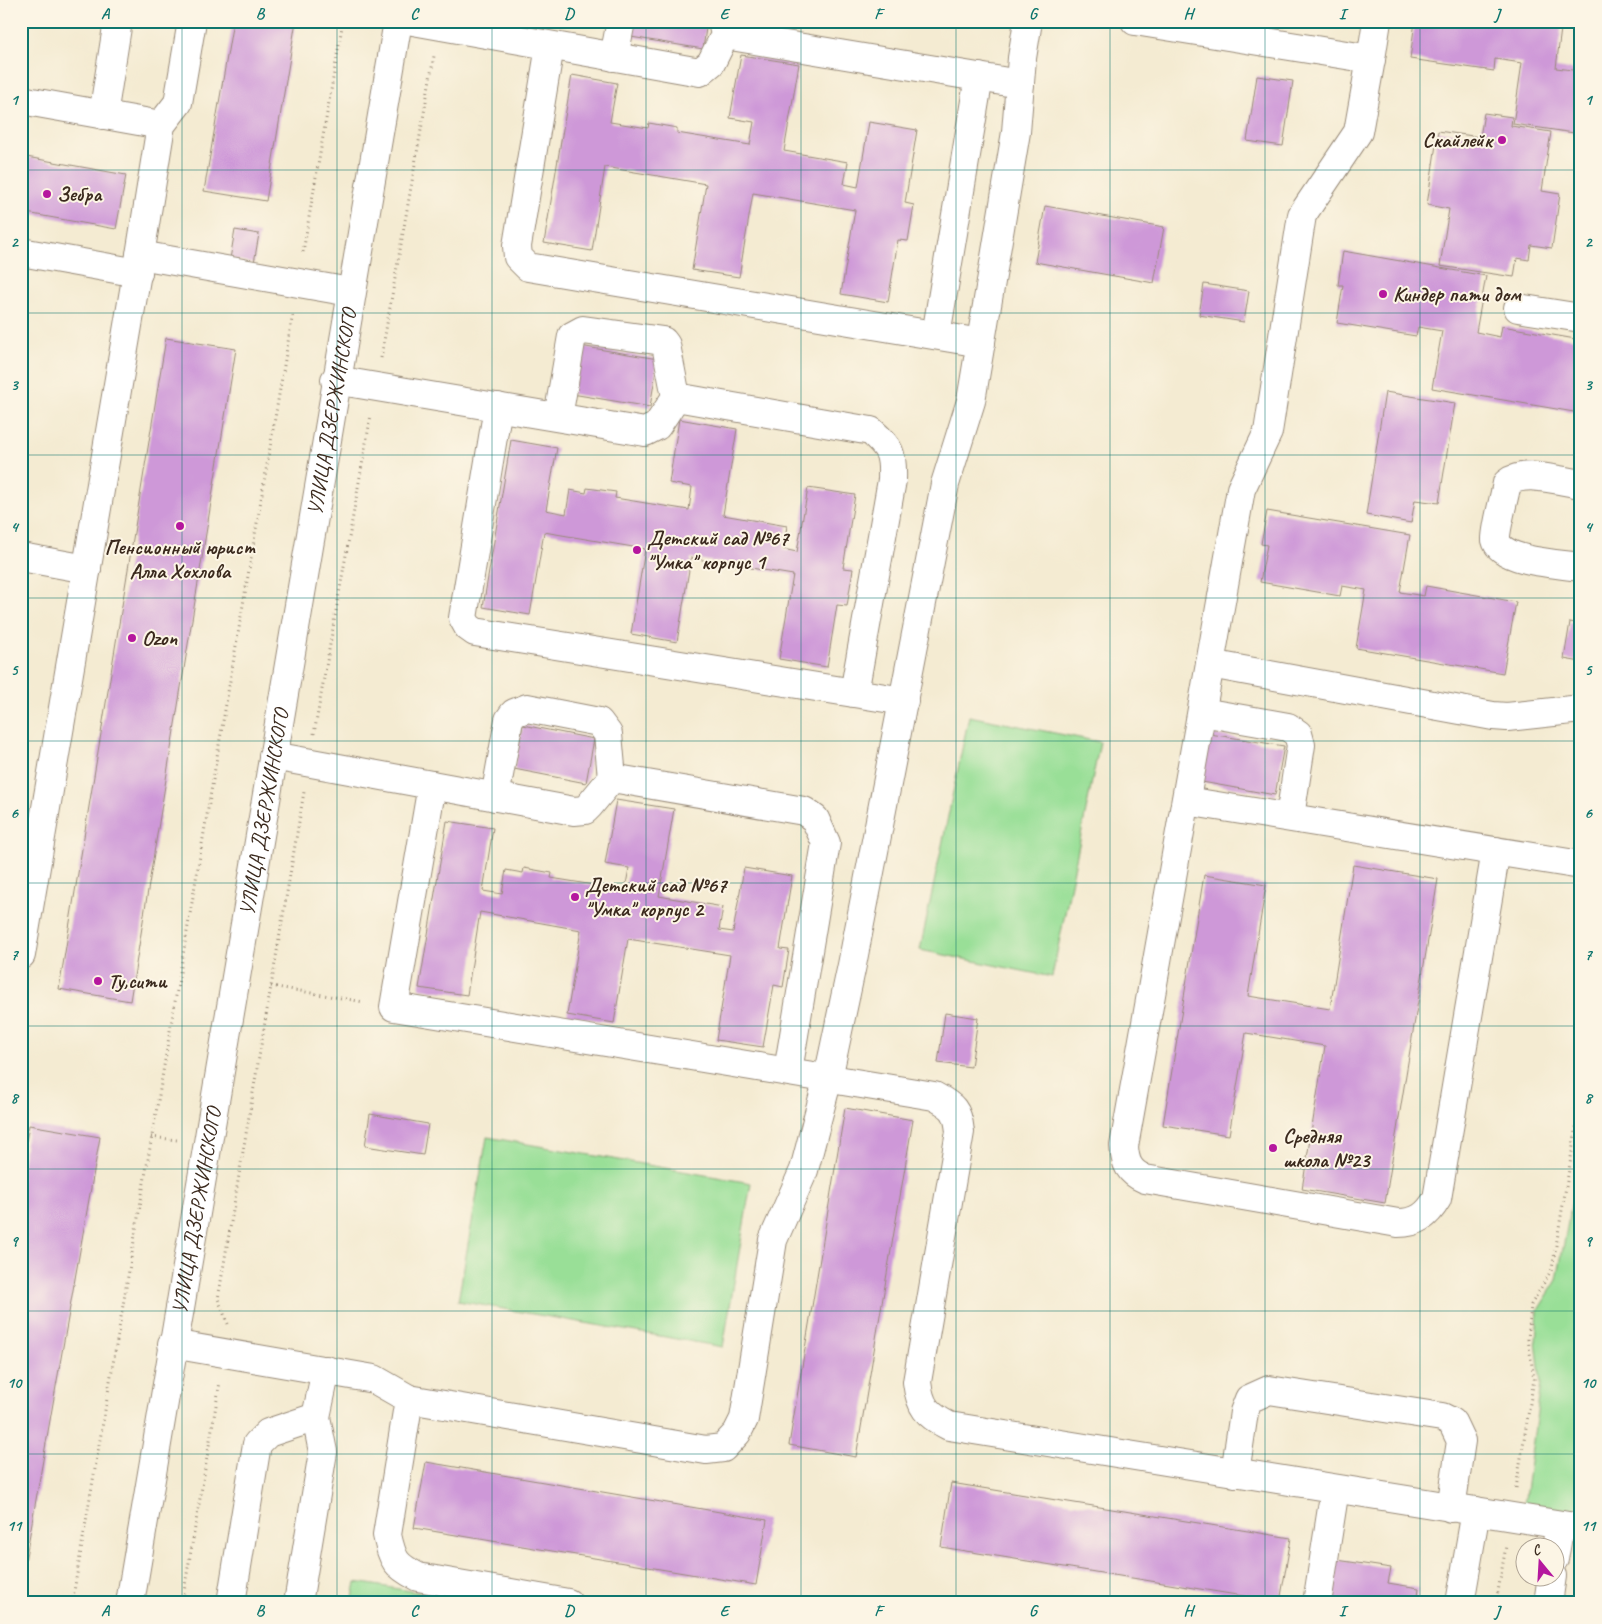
<svg xmlns="http://www.w3.org/2000/svg" width="1602" height="1624" font-family="Caveat,sans-serif">
  <rect width="100%" height="100%" fill="#fcf5e5"/>
  <filter id="ink" filterUnits="userSpaceOnUse"><feTurbulence type="fractalNoise" baseFrequency=".02" numOctaves="2"/><feDisplacementMap in="SourceGraphic" scale="10" xChannelSelector="R" yChannelSelector="G"/><feConvolveMatrix kernelMatrix="1 2 1 2 8 2 1 2 1" color-interpolation-filters="sRGB"/></filter>
  <filter id="wash" filterUnits="userSpaceOnUse"><feTurbulence type="fractalNoise" baseFrequency=".0096" numOctaves="4" result="noise"/><feDisplacementMap in="SourceGraphic" scale="20" xChannelSelector="R" yChannelSelector="G"/><feGaussianBlur stdDeviation="1.12" result="paint"/><feColorMatrix in="noise" values="0 0 0 0 0 0 0 0 0 0 0 0 0 0 0 0 0 1.4 0 .05"/><feComposite in="paint" operator="in"/></filter>
  <g filter="url(#wash)">
    <rect width="100%" height="100%" fill="#f4ebd2"/>
    <path fill="#99df97" stroke="#6a845a" d="M 969,716 L 1100,742 L 1052,977 L 920,950 Z
      M 487,1137 L 751,1183 L 723,1347 L 458,1301 Z
      M 1581,1154 L 1581,1514 L 1578,1515 L 1524,1505 L 1541,1384 L 1536,1341 L 1538,1310 L 1557,1280 Z
      M 356,1582 L 484,1603 L 352,1603 Z"/>
    <g id="blocks">
      <path fill="#ce98d8" d="M 233,21 L 296,21 L 266,201 L 204,191 Z
        M 634,21 L 707,21 L 703,49 L 631,37 Z
        M 1415,21 L 1562,21 L 1556,68 L 1581,71 L 1581,134 L 1513,124 L 1522,63 L 1495,59 L 1494,71 L 1410,59 Z
        M 741,55 L 799,64 L 784,151 L 848,162 L 844,184 L 858,187 L 869,122 L 917,130 L 905,203 L 914,205 L 908,241 L 898,240 L 888,302 L 841,294 L 855,210 L 753,193 L 739,277 L 692,270 L 706,184 L 605,167 L 592,251 L 544,243 L 572,75 L 617,83 L 610,122 L 648,128 L 649,123 L 677,128 L 677,133 L 750,145 L 754,122 L 730,118 Z
        M 1257,76 L 1293,81 L 1283,146 L 1247,141 Z
        M 1484,113 L 1512,117 L 1511,126 L 1551,132 L 1542,191 L 1560,194 L 1552,248 L 1531,245 L 1529,260 L 1517,258 L 1514,277 L 1440,266 L 1449,209 L 1427,205 L 1438,131 L 1480,137 Z
        M 21,156 L 126,175 L 116,229 L 21,212 Z
        M 1045,206 L 1164,227 L 1154,283 L 1035,262 Z
        M 235,230 L 259,234 L 254,263 L 230,259 Z
        M 1343,251 L 1486,276 L 1476,332 L 1500,337 L 1502,326 L 1581,340 L 1580,413 L 1432,388 L 1442,331 L 1418,327 L 1416,336 L 1337,323 L 1343,285 L 1338,285 Z
        M 1204,284 L 1249,291 L 1244,322 L 1199,315 Z
        M 166,338 L 236,349 L 130,1001 L 59,989 Z
        M 580,346 L 658,359 L 650,407 L 572,394 Z
        M 1385,392 L 1455,403 L 1439,503 L 1415,500 L 1411,523 L 1366,515 Z
        M 679,419 L 737,429 L 723,515 L 787,526 L 783,549 L 797,552 L 808,488 L 855,495 L 843,568 L 853,569 L 847,606 L 837,605 L 827,667 L 779,659 L 793,575 L 691,558 L 677,642 L 631,634 L 645,549 L 544,532 L 530,615 L 483,607 L 511,440 L 557,448 L 546,510 L 566,514 L 570,490 L 586,493 L 587,488 L 616,492 L 615,498 L 689,510 L 692,487 L 669,483 Z
        M 1267,511 L 1410,535 L 1400,592 L 1424,596 L 1426,586 L 1516,602 L 1503,673 L 1356,648 L 1366,590 L 1342,586 L 1340,596 L 1260,582 L 1267,545 L 1261,544 Z
        M 1570,622 L 1581,624 L 1581,662 L 1564,659 Z
        M 523,725 L 594,739 L 586,783 L 514,769 Z
        M 1210,734 L 1284,746 L 1275,795 L 1202,782 Z
        M 616,800 L 674,809 L 659,896 L 723,907 L 719,930 L 733,932 L 744,868 L 792,876 L 780,949 L 789,950 L 783,987 L 774,985 L 763,1047 L 716,1040 L 730,955 L 628,939 L 614,1023 L 567,1015 L 581,930 L 480,912 L 467,995 L 419,988 L 447,821 L 493,828 L 483,891 L 502,894 L 506,870 L 523,873 L 524,868 L 552,873 L 551,878 L 625,890 L 629,868 L 605,864 Z
        M 1353,865 L 1438,879 L 1385,1203 L 1302,1189 L 1325,1046 L 1246,1033 L 1229,1135 L 1163,1125 L 1204,875 L 1266,885 L 1248,996 L 1330,1009 Z
        M 945,1013 L 978,1018 L 971,1067 L 938,1063 Z
        M 845,1108 L 913,1120 L 856,1457 L 789,1445 Z
        M 370,1114 L 428,1124 L 423,1155 L 365,1146 Z
        M 29,1125 L 100,1137 L 22,1579 L 21,1171 Z
        M 426,1462 L 767,1520 L 756,1585 L 414,1528 Z
        M 951,1483 L 1291,1538 L 1280,1602 L 941,1547 Z
        M 1330,1559 L 1391,1568 L 1388,1583 L 1419,1588 L 1417,1603 L 1324,1603 Z"/>
    </g>
  </g>
  <g filter="url(#ink)">
    <use href="#blocks" fill-opacity="0" stroke="#988a78" stroke-width="1"/>
    <g fill="none" stroke-linecap="round" stroke-linejoin="round">
      <defs>
        <g id="minor">
          <path d="M 413,21 L 700,72 L 711,63 L 725,35 L 722,21"/>
          <path d="M 1135,21 L 1371,59 L 1377,21"/>
          <path d="M 725,35 L 1020,84"/>
          <path d="M 550,46 L 517,246 L 518,257 L 528,267 L 981,343"/>
          <path d="M 614,57 L 621,21"/>
          <path d="M 1371,59 L 1358,132 L 1302,215 L 1268,432 L 1241,489 L 1210,664 L 1493,716 L 1507,717 L 1581,709"/>
          <path d="M 21,100 L 161,125"/>
          <path d="M 103,115 L 118,21"/>
          <path d="M 21,252 L 138,273"/>
          <path d="M 140,255 L 161,125 L 178,103 L 192,21"/>
          <path d="M 1518,308 L 1581,318"/>
          <path d="M 936,335 L 979,77"/>
          <path d="M 335,380 L 645,432 L 657,426 L 676,397 L 666,345 L 663,341 L 583,330 L 572,336 L 558,417"/>
          <path d="M 676,397 L 871,431 C 890,448 893,453 892,480 L 854,693"/>
          <path d="M 498,407 L 463,618 L 468,627 L 475,632 L 904,701"/>
          <path d="M 1581,484 C 1559,481 1525,469 1507,483 C 1505,495 1495,530 1496,540 C 1501,562 1561,564 1581,567"/>
          <path d="M 21,557 L 87,569"/>
          <path d="M 1210,664 L 1124,1146 C 1125,1163 1129,1172 1145,1179 L 1398,1223 C 1417,1223 1427,1216 1437,1199 L 1496,851"/>
          <path d="M 1202,712 L 1288,727 L 1298,734 L 1301,745 L 1290,817"/>
          <path d="M 273,756 L 574,811 L 585,810 L 589,806 L 612,778 L 804,811 L 815,819 L 826,843 L 788,1071"/>
          <path d="M 432,785 L 394,1007 L 934,1096 C 953,1106 958,1110 960,1132 L 917,1382 C 920,1407 927,1415 949,1426 L 1581,1528"/>
          <path d="M 495,797 L 509,720 L 514,713 L 527,708 L 599,722 L 608,734 L 612,778"/>
          <path d="M 1186,801 L 1581,865"/>
          <path d="M 21,955 L 140,255 L 350,292"/>
          <path d="M 172,1344 L 374,1379 L 409,1399 L 387,1535 C 393,1561 395,1565 418,1577 L 568,1603"/>
          <path d="M 409,1399 L 706,1450 L 723,1448 L 737,1433 L 744,1419 L 773,1240 L 804,1170 L 828,1078 L 852,965 L 945,484 L 971,401 L 1016,132 L 1022,58 L 1028,21"/>
          <path d="M 1235,1473 L 1244,1412 L 1249,1399 L 1269,1390 L 1442,1417 L 1452,1422 L 1461,1441 L 1451,1508"/>
          <path d="M 1554,1559 L 1560,1525"/>
          <path id="s1" d="M 130,1603 L 398,21"/>
          <path d="M 231,1603 L 257,1444 L 268,1433 L 316,1417"/>
          <path d="M 298,1603 L 323,1452 L 316,1417 L 326,1370"/>
          <path d="M 1317,1603 L 1335,1489"/>
          <path d="M 1460,1603 L 1476,1511"/>
          <path d="M 1548,1603 L 1552,1576"/>
        </g>
      </defs>
      <use href="#minor" stroke="#988a78" stroke-width="30"/>
      <path stroke="#988a78" stroke-width="3" stroke-dasharray="1 4" stroke-linecap="butt" d="M 303,252 L 343,21
        M 381,358 L 434,56
        M 314,734 L 371,415
        M 271,986 L 364,1002
        M 151,1137 L 177,1140
        M 228,1324 L 218,1299 L 304,792
        M 1516,1488 L 1534,1379 L 1528,1339 L 1531,1305 L 1552,1269 L 1581,1099
        M 72,1603 L 293,313
        M 182,1603 L 220,1382
        M 1496,1603 L 1506,1546"/>
      <use href="#minor" stroke="#fff" stroke-width="28"/>
    </g>
  </g>
  <path fill="none" stroke="#0f766e" stroke-width="1" stroke-opacity="0.55" d="M 182,21 L 182,1603M 337,21 L 337,1603M 492,21 L 492,1603M 646,21 L 646,1603M 801,21 L 801,1603M 956,21 L 956,1603M 1110,21 L 1110,1603M 1265,21 L 1265,1603M 1420,21 L 1420,1603M 21,170 L 1581,170M 21,313 L 1581,313M 21,455 L 1581,455M 21,598 L 1581,598M 21,741 L 1581,741M 21,883 L 1581,883M 21,1026 L 1581,1026M 21,1169 L 1581,1169M 21,1311 L 1581,1311M 21,1454 L 1581,1454"/>
  <g fill="#b5179e" stroke="#fcf5e5" stroke-width="2">
    <circle cx="1502" cy="140" r="5"/>
    <circle cx="47" cy="194" r="5"/>
    <circle cx="1383" cy="294" r="5"/>
    <circle cx="180" cy="526" r="5"/>
    <circle cx="637" cy="550" r="5"/>
    <circle cx="132" cy="638" r="5"/>
    <circle cx="575" cy="897" r="5"/>
    <circle cx="98" cy="981" r="5"/>
    <circle cx="1273" cy="1148" r="5"/>
  </g>
  <g text-anchor="middle" stroke-width="4" stroke-linejoin="round" paint-order="stroke">
    <g font-size="21" font-weight="bold" fill="#3b2a1e" stroke="#fcf5e5" text-anchor="start">
      <text x="1492" y="147" text-anchor="end">Скайлейк</text>
      <text x="57" y="201">Зебра</text>
      <text x="1393" y="301">Киндер пати дом</text>
      <text x="647" y="545">Детский сад №67<tspan x="647" dy="24">"Умка" корпус 1</tspan></text>
      <text x="180" y="554" text-anchor="middle">Пенсионный юрист<tspan x="180" dy="24">Алла Хохлова</tspan></text>
      <text x="142" y="645">Ozon</text>
      <text x="585" y="892">Детский сад №67<tspan x="585" dy="24">"Умка" корпус 2</tspan></text>
      <text x="108" y="988">Ту,сити</text>
      <text x="1283" y="1143">Средняя<tspan x="1283" dy="24">школа №23</tspan></text>
    </g>
    <g font-size="21" fill="#3b2a1e" stroke="#fcf5e5">
      <text dy="7" stroke="none"><textPath href="#s1" startOffset="1208">УЛИЦА ДЗЕРЖИНСКОГО</textPath></text>
      <text dy="7" stroke="none"><textPath href="#s1" startOffset="802">УЛИЦА ДЗЕРЖИНСКОГО</textPath></text>
      <text dy="7" stroke="none"><textPath href="#s1" startOffset="398">УЛИЦА ДЗЕРЖИНСКОГО</textPath></text>
    </g>
  </g>
  <rect width="1602" height="1624" fill="none" stroke="#fcf5e5" stroke-width="55"/>
  <g transform="translate(1540 1562) rotate(342)"><circle r="24" fill="#fcf5e5" stroke="#afa495"/>
  <path d="M0-4L9 19L0 12L-9 19Z" fill="#b5179e"/>
  <text y="-8" font-size="14" font-weight="bold" text-anchor="middle" fill="#3b2a1e">С</text>
  </g>
  <rect x="28" y="28" width="1546" height="1568" fill="none" stroke="#0f766e" stroke-width="2"/>
  <g font-size="16" text-anchor="middle" font-weight="bold" fill="#0f766e">
    <text x="105" y="19">A</text>
    <text x="260" y="19">B</text>
    <text x="414" y="19">C</text>
    <text x="569" y="19">D</text>
    <text x="724" y="19">E</text>
    <text x="878" y="19">F</text>
    <text x="1033" y="19">G</text>
    <text x="1188" y="19">H</text>
    <text x="1342" y="19">I</text>
    <text x="1497" y="19">J</text>
    <text x="14" y="105">1</text>
    <text x="1588" y="105">1</text>
    <text x="14" y="247">2</text>
    <text x="1588" y="247">2</text>
    <text x="14" y="390">3</text>
    <text x="1588" y="390">3</text>
    <text x="14" y="532">4</text>
    <text x="1588" y="532">4</text>
    <text x="14" y="675">5</text>
    <text x="1588" y="675">5</text>
    <text x="14" y="818">6</text>
    <text x="1588" y="818">6</text>
    <text x="14" y="960">7</text>
    <text x="1588" y="960">7</text>
    <text x="14" y="1103">8</text>
    <text x="1588" y="1103">8</text>
    <text x="14" y="1246">9</text>
    <text x="1588" y="1246">9</text>
    <text x="14" y="1388">10</text>
    <text x="1588" y="1388">10</text>
    <text x="14" y="1531">11</text>
    <text x="1588" y="1531">11</text>
    <text x="105" y="1616">A</text>
    <text x="260" y="1616">B</text>
    <text x="414" y="1616">C</text>
    <text x="569" y="1616">D</text>
    <text x="724" y="1616">E</text>
    <text x="878" y="1616">F</text>
    <text x="1033" y="1616">G</text>
    <text x="1188" y="1616">H</text>
    <text x="1342" y="1616">I</text>
    <text x="1497" y="1616">J</text>
  </g>
</svg>
